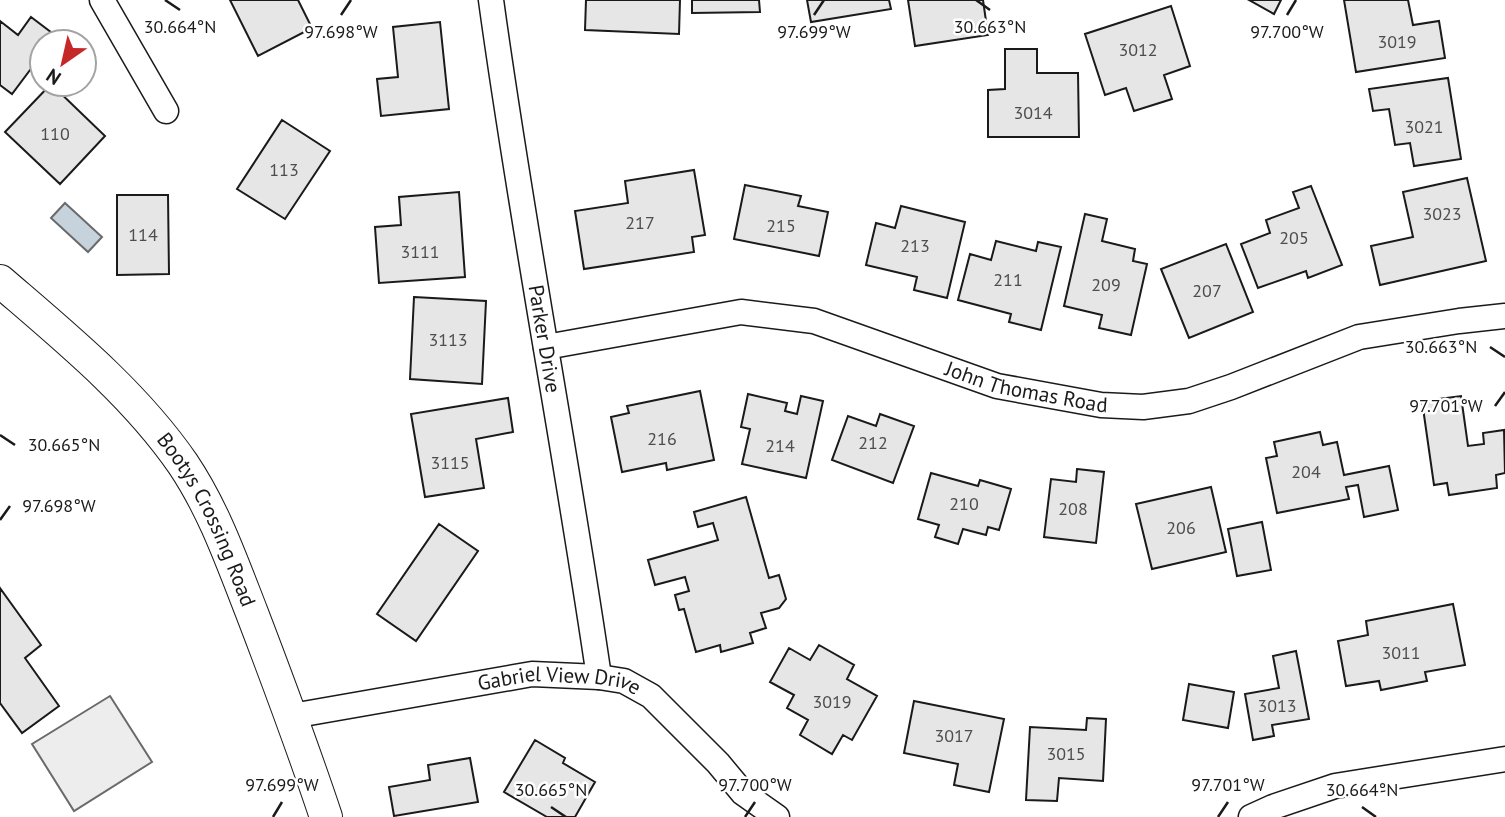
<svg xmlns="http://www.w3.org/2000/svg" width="1505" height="817" font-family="'PT Sans',sans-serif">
  <rect width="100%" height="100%" fill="#fff"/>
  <path fill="#ededed" stroke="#6a6a6a" stroke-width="2" d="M 110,696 L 152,762 L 74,811 L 32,744 Z"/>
  <path fill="#c6d2dc" stroke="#6a6a6a" stroke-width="2" d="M 65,203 L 102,237 L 88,252 L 51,218 Z"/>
  <path fill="#e6e6e6" stroke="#1a1a1a" stroke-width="2" d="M 230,0 L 298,0 L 312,28 L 258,56 Z
    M 586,0 L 680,0 L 679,34 L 585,30 Z
    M 692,0 L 759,0 L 760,12 L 692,13 Z
    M 807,0 L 889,0 L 891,9 L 811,22 Z
    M 908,0 L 983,0 L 988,35 L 915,46 Z
    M 1249,0 L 1281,0 L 1274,14 Z
    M 1344,0 L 1408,0 L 1413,25 L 1439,21 L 1445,58 L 1356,72 Z
    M 1171,6 L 1190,66 L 1164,75 L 1172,99 L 1134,111 L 1126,88 L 1105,95 L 1085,34 Z
    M 31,17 L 56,36 L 51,42 L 42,42 L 42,54 L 12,94 L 0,85 L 0,21 L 18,35 Z
    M 440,22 L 449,109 L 381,116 L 377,79 L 398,77 L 393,27 Z
    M 1005,49 L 1037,49 L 1037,73 L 1078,73 L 1079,137 L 988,137 L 988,90 L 1005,89 Z
    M 1448,78 L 1461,159 L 1414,166 L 1410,143 L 1395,145 L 1389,109 L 1373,111 L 1369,89 Z
    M 51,84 L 105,136 L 60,184 L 5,132 Z
    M 282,120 L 330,151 L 285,219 L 237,189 Z
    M 694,170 L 705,235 L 692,237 L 694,252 L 584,269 L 575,211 L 628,203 L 625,181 Z
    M 1467,178 L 1486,261 L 1380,285 L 1371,246 L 1413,237 L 1403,192 Z
    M 745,185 L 801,196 L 798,206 L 828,212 L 819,256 L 734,239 Z
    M 1311,186 L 1342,265 L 1308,278 L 1306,271 L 1258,288 L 1241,244 L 1270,233 L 1266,220 L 1299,208 L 1293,192 Z
    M 459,192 L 465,277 L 379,283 L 375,227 L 401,225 L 399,197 Z
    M 117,195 L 168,195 L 169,274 L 117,275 Z
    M 901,206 L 965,222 L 947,298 L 914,290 L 917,277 L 866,265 L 876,223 L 895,228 Z
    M 1085,214 L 1107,219 L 1102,241 L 1135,249 L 1133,261 L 1147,264 L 1131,335 L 1099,328 L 1102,315 L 1064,306 Z
    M 996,241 L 1036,251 L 1038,242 L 1061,247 L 1041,330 L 1009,322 L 1011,314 L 958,300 L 970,254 L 991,260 Z
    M 1226,244 L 1253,312 L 1189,338 L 1161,269 Z
    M 414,297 L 486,301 L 482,384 L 410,379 Z
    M 700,391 L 714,460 L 667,470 L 666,463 L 622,472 L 611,417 L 629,413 L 627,406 Z
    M 748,394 L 787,403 L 785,411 L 797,414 L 801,396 L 823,401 L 806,478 L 742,464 L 750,429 L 741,427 Z
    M 1461,396 L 1468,446 L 1484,444 L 1483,433 L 1504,430 L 1505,473 L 1496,475 L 1497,488 L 1449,495 L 1447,483 L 1434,485 L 1422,401 Z
    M 508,398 L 513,432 L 476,439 L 484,488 L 425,497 L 411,414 Z
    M 880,414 L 914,426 L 893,483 L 832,460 L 848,416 L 876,426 Z
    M 1320,432 L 1323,445 L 1337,442 L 1344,475 L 1389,466 L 1398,510 L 1364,517 L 1358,485 L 1346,487 L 1349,499 L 1277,513 L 1266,458 L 1277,456 L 1274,442 Z
    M 1077,469 L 1104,472 L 1096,543 L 1044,537 L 1051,479 L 1076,482 Z
    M 931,473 L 978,486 L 980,480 L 1011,489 L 999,530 L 988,527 L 986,535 L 963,529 L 958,544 L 935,537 L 939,525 L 918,519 Z
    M 1211,487 L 1226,552 L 1152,569 L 1136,504 Z
    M 746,497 L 769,578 L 779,575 L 786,599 L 779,608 L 761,613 L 766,628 L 750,633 L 753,643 L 721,652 L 720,645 L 696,652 L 684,609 L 679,610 L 675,595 L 689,591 L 685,577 L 655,585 L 648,560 L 718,540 L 713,523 L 698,527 L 694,512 Z
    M 1262,522 L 1271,570 L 1237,576 L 1228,529 Z
    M 439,524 L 478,551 L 416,641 L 377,614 Z
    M 0,588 L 41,645 L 25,658 L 59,706 L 22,733 L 0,703 Z
    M 1453,604 L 1465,665 L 1425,672 L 1427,681 L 1381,690 L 1379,681 L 1346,686 L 1338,641 L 1368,635 L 1366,621 Z
    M 819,645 L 854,665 L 847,679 L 877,696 L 852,740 L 843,735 L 832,754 L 800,735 L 808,720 L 787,708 L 794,695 L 770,682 L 789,648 L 810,660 Z
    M 1296,651 L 1309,719 L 1272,725 L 1274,736 L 1253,740 L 1245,694 L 1279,688 L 1273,656 Z
    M 1189,684 L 1234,692 L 1228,728 L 1183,720 Z
    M 914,701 L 1004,719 L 989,792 L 954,785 L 958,764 L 904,753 Z
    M 1087,718 L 1106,719 L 1103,781 L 1059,778 L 1057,801 L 1026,800 L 1030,727 L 1086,730 Z
    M 535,740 L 565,758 L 563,763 L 595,782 L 575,817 L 547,817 L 504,792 Z
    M 470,758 L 478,802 L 394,816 L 389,787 L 430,780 L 428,765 Z"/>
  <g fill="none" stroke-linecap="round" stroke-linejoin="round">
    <defs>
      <g id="minor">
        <path d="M 102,0 L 166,111"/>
        <path id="s1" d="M 491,0 C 522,226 566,451 599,677"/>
        <path id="s2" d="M 546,347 L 741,312 L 814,321 L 997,386 L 1101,405 L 1143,407 L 1189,401 L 1231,387 L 1359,337 L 1459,321 L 1505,316"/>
        <path id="s3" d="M 292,716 L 532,674 L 599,677 L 624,681 L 651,696 L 718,763 L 743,793 L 777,817"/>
        <path d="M 1251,817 L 1273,807 L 1335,786 L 1505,759"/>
      </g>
      <g id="tertiary">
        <path id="s4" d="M 0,281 C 65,337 134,393 183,464 C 214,510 232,562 252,613 C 278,681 303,748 326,817"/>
      </g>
    </defs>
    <use href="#minor" stroke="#1a1a1a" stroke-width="27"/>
    <use href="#tertiary" stroke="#1a1a1a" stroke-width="34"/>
    <use href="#minor" stroke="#fff" stroke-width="24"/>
    <use href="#tertiary" stroke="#fff" stroke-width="32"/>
  </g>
  <path fill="none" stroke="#1a1a1a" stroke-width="2.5" d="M 165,0 L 180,10M 976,0 L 990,10M 341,15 L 351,0M 814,15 L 824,0M 1287,15 L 1296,0M 1490,347 L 1505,357M 1495,406 L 1505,392M 0,435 L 15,445M 0,520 L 10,506M 551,807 L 566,817M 1362,807 L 1376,817M 273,817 L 282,802M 745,817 L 755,802M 1218,817 L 1228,802"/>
  <g text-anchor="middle" stroke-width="5" stroke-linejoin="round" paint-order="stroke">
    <g font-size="18" fill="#4d4d4d">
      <text x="1397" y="48">3019</text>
      <text x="1138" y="56">3012</text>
      <text x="1033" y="119">3014</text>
      <text x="1424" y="133">3021</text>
      <text x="55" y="140">110</text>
      <text x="284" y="176">113</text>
      <text x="1442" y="220">3023</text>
      <text x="640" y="229">217</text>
      <text x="781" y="232">215</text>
      <text x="143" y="241">114</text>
      <text x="1294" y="244">205</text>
      <text x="915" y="252">213</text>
      <text x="420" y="258">3111</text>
      <text x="1008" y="286">211</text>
      <text x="1106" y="291">209</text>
      <text x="1207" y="297">207</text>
      <text x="448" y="346">3113</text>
      <text x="662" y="445">216</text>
      <text x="873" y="449">212</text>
      <text x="780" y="452">214</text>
      <text x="450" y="469">3115</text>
      <text x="1306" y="478">204</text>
      <text x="964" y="510">210</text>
      <text x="1073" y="515">208</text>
      <text x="1181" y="534">206</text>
      <text x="1401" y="659">3011</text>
      <text x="832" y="708">3019</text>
      <text x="1277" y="712">3013</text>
      <text x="954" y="742">3017</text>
      <text x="1066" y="760">3015</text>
    </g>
    <g font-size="21" fill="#1a1a1a" stroke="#fff">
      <text dy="7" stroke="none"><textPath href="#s1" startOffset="343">Parker Drive</textPath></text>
      <text dy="7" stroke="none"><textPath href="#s2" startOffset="495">John Thomas Road</textPath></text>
      <text dy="7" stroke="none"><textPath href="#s4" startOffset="320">Bootys Crossing Road</textPath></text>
      <text dy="7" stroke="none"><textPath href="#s3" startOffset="271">Gabriel View Drive</textPath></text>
    </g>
  </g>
  <g font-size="18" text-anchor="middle" fill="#1a1a1a" stroke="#fff" stroke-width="5" stroke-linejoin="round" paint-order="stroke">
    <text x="180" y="33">30.664°N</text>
    <text x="990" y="33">30.663°N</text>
    <text x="341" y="38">97.698°W</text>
    <text x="814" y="38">97.699°W</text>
    <text x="1287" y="38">97.700°W</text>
    <text x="1441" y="353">30.663°N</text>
    <text x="1446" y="412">97.701°W</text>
    <text x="64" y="451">30.665°N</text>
    <text x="59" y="512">97.698°W</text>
    <text x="282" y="791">97.699°W</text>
    <text x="755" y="791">97.700°W</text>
    <text x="1228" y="791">97.701°W</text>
    <text x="551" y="796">30.665°N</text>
    <text x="1362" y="796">30.664°N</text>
  </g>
  <g transform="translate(63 63) rotate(214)"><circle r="33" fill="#ffffff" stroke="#a3a3a3" stroke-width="2"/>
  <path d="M0-5L12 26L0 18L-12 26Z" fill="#c62828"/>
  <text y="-10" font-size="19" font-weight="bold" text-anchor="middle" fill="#1a1a1a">N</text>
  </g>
</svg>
